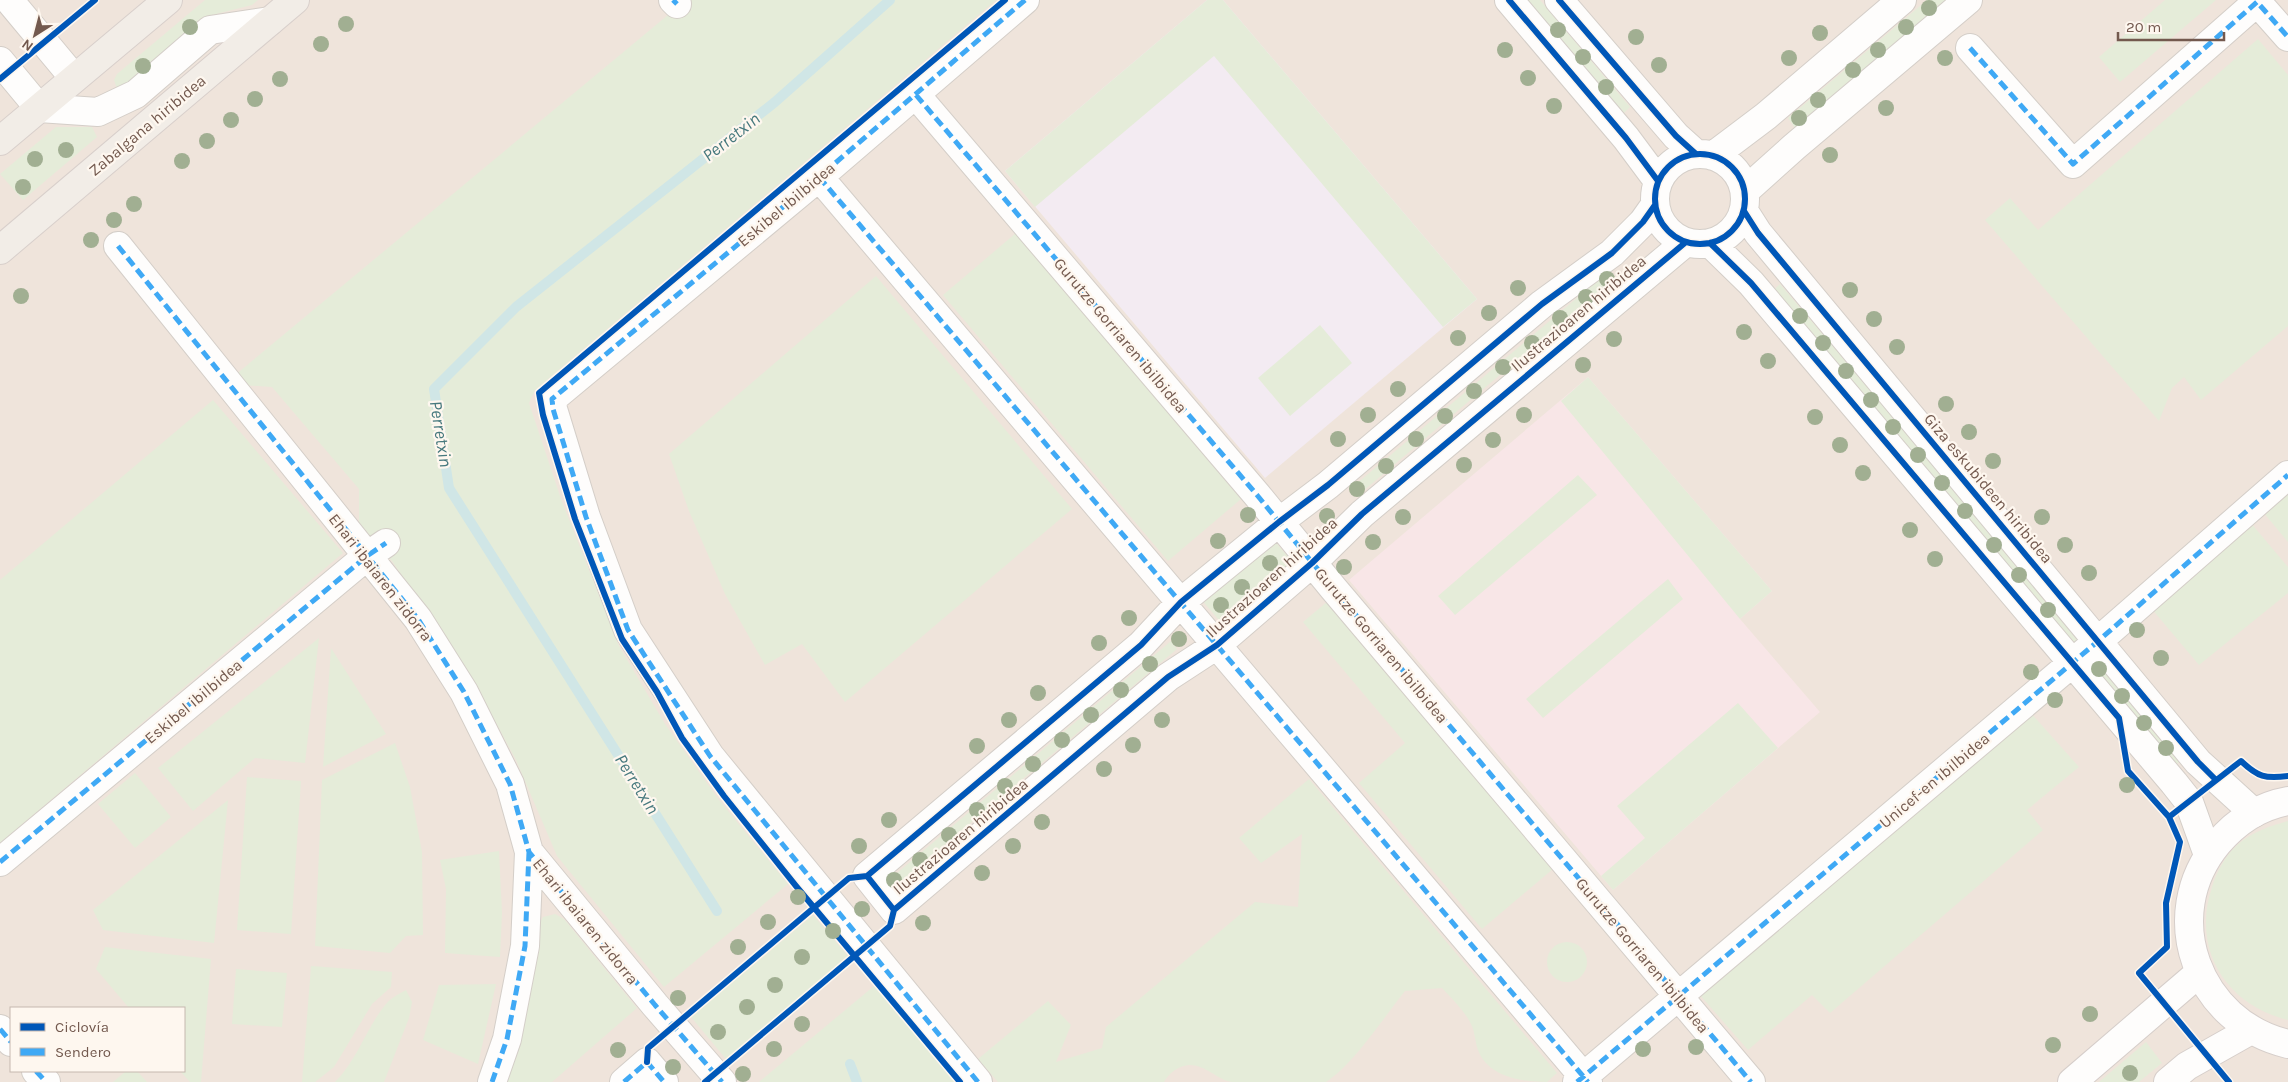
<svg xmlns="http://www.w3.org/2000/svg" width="2288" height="1082" font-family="Karla,sans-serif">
  <rect width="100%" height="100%" fill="#f7f2ed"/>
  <path fill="#efe4db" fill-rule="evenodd" d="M 0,0 L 2288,0 L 2288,1082 L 0,1082 ZM 11,1008 L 184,1008 L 184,1071 L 11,1071 Z"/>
  <path fill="#f3ebf2" d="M 1207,0 L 1223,0 L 1477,299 L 1265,478 L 1005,171 Z"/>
  <path fill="#f8e6e7" d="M 1588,377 L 1772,591 L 1740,619 L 1820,712 L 1613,890 L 1349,580 Z"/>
  <path fill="#e5ecd9" d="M 205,0 L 258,0 L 252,5 L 212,15 L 130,88 L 117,89 L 114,80 L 117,74 Z
    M 686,0 L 996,0 L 535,390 L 529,403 L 561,499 L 619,646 L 665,724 L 719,800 L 788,884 L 664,987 L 557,856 L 516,760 L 475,684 L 392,561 L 359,523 L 359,489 L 272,387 L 241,385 L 234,376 Z
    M 1207,0 L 1223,0 L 1477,299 L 1443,327 L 1214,56 L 1035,207 L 1005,171 Z
    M 1525,0 L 1540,0 L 1630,107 L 1622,115 Z
    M 1927,0 L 1947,0 L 1795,128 L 1788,118 Z
    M 2165,0 L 2216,0 L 2120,82 L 2099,57 Z
    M 2258,39 L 2288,75 L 2288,326 L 2201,400 L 2184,377 L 2172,388 L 2159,421 L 1985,220 L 2010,198 L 2038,230 Z
    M 56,127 L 92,127 L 97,137 L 23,200 L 0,174 Z
    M 1016,233 L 1241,499 L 1168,561 L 943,295 Z
    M 1609,271 L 1614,278 L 1362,492 L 1355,492 L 1355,485 Z
    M 876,276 L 1072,509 L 845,702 L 802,644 L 765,665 L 725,594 L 689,511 L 669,454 Z
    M 1780,284 L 2183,758 L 2175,766 L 1769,294 Z
    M 1320,325 L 1352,363 L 1290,416 L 1258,378 Z
    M 1588,377 L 1772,591 L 1740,619 L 1561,401 Z
    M 213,400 L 343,553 L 0,843 L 0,580 Z
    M 1578,475 L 1597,495 L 1455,615 L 1438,596 Z
    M 2288,491 L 2288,542 L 2263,512 Z
    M 2250,522 L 2288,567 L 2288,593 L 2199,665 L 2151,608 Z
    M 1272,538 L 1296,566 L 1224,626 L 1200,598 Z
    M 1668,579 L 1683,599 L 1543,718 L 1526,699 Z
    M 1328,601 L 1553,869 L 1482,929 L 1359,783 L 1405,743 L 1303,622 Z
    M 319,638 L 305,763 L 255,758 L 193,811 L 158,768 Z
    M 1171,641 L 1177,649 L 896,886 L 892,887 L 888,884 L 890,879 Z
    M 331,648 L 386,734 L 323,767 Z
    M 1738,703 L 1778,748 L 1613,890 L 1601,876 L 1645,838 L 1617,806 Z
    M 2031,713 L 2079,767 L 2027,810 L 2043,830 L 1830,1013 L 1812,995 L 1748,1050 L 1699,994 Z
    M 395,743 L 410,787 L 422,852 L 423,935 L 406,936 L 390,953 L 315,946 L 322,780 Z
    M 135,773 L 171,817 L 135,848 L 98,804 Z
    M 247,777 L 301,781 L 291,934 L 237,930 Z
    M 1309,779 L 1557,1073 L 1547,1082 C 1522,1082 1488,1077 1478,1050 C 1475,1042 1475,1032 1471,1024 C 1465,1011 1451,998 1442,988 L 1405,991 C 1384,1017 1353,1065 1326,1082 C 1295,1082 1262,1082 1232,1082 C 1217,1080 1205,1064 1189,1065 C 1178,1066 1169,1073 1164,1082 L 998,1082 L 978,1059 L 1048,1001 L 1071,1025 L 1056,1062 L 1102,1048 L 1106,1027 L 1255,902 L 1298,907 L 1302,834 L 1261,863 L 1239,838 Z
    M 228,800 L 214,943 L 103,930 L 93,910 Z
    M 2288,821 L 2288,1020 C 2226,1005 2191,949 2212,887 C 2216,873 2225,856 2237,845 C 2252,832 2270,826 2288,821 Z
    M 499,851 L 502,913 L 500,957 L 445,953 L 446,889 L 440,860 Z
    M 555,914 L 564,919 L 637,1008 L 552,1082 L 505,1082 L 538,926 L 543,917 Z
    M 813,915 L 848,956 L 726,1059 L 691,1017 Z
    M1547 962a20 20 0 1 1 40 0a20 20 0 1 1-40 0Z
    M 105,947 L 211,959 L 201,1082 L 190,1082 L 180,1071 L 184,1071 L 184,1008 L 129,1008 L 96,969 Z
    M 311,966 L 392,972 L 391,987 L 372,1004 L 334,1067 L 315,1082 L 302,1082 Z
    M 236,969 L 287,973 L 282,1027 L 232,1024 Z
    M 496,984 L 478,1064 L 423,1040 L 439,985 Z
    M 874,986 L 955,1082 L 759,1082 Z
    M 406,990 L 412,1002 L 409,1018 L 384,1082 L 335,1082 C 358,1059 366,1028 386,1004 C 391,998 399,994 406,990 Z
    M 2146,1042 L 2162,1063 L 2139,1082 L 2099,1082 Z
    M 126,1071 L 137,1071 L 147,1082 L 113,1082 Z"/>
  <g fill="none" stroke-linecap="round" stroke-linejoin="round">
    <path stroke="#d0e6e6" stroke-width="10" d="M 717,911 L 449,488 L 434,389 L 516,307 L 775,102 L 890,0
      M 850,1064 L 857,1082"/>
    <defs>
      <path id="street" d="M 9,0 L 74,78
        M 673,0 L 677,4
        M 1509,0 L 1626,138 L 1658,181
        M 1559,0 L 1676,136 L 1696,154
        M 1970,48 L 2073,164 L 2257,2 L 2288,37
        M 0,61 L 39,108 L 98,112 L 136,94 L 210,30 L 270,21
        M 916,95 L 1257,495 L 1333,588 L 1751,1082
        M1655 199a45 45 0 1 1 90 0a45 45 0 1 1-90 0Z
        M 1713,156 L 1766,116 L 1902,0
        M 819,177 L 1588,1082
        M 1745,191 L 1794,147 L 1968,0
        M 1655,205 L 1643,222 L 1612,253 L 1542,304 L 1328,485 L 1279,522 L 1181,602 L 1141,645 L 867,876 L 894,910 L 1168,677 L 1217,645 L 1312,563 L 1362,514 L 1686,242
        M 1744,211 L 1758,233 L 2198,762 L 2254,813
        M 1710,243 L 1751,283 L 2174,783 L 2189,802 L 2208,855
        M 118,246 L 418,619 L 464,692 L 510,784 L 529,852 L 655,1005 L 722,1082
        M 0,862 L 367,556 L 386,543
        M 0,1029 L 11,1042
        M 36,1071 L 46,1082
        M 492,1082 L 507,1039 L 525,946 L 529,852
        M 624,1082 L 647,1062 L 664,1082
        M 978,1082 L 710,756 L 628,630 L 586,517 L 553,409 L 552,399 L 819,177 L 1025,0
        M 1577,1082 L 2097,642 L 2288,475"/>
      <path id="secondary" d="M 2288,801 C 2260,806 2236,822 2218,843 C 2157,916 2198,1023 2288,1044
        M 2072,1082 L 2199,973
        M 2168,1082 L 2187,1066 L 2251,1030"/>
      <path id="primary" d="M 0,141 L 168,0
        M 0,250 L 295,0"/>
    </defs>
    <use href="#street" stroke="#d4cec8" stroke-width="30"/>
    <use href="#secondary" stroke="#d6ceca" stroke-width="30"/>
    <use href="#primary" stroke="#d8cfcb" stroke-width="30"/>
    <use href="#street" stroke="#fefdfc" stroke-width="28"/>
    <use href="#secondary" stroke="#fefdfc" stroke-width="28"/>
    <use href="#primary" stroke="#f2ede7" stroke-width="28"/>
    <path stroke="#3fa9f5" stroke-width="5" stroke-dasharray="10 5" stroke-linecap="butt" d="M 673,0 L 677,4
      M 1970,48 L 2073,164 L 2257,2 L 2288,37
      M 916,95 L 1257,495 L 1333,588 L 1751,1082
      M 819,177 L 1588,1082
      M 118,246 L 418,619 L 464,692 L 510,784 L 529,852 L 655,1005 L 722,1082
      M 0,862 L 367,556 L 386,543
      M 0,1029 L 11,1042
      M 36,1071 L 46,1082
      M 492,1082 L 507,1039 L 525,946 L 529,852
      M 624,1082 L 647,1062 L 664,1082
      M 978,1082 L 710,756 L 628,630 L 586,517 L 553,409 L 552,399 L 819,177 L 1025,0
      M 1577,1082 L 2097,642 L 2288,475"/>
    <defs>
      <path id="cycleway" d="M 1509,0 L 1626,138 L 1658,181
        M 1559,0 L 1676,136 L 1696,154
        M 0,79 L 95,0
        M1655 199a45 45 0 1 1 90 0a45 45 0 1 1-90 0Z
        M 1655,205 L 1643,222 L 1612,253 L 1542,304 L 1328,485 L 1279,522 L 1181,602 L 1141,645 L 867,876 L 894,910 L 1168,677 L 1217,645 L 1312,563 L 1362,514 L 1686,242
        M 1744,211 L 1758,233 L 2198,762 L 2216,780
        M 1710,243 L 1751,283 L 2119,718 L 2128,771 L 2169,817
        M 647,1062 L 648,1048 L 849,878 L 867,876
        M 705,1082 L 890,926 L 894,910
        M 960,1082 L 796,886 L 724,796 L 682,738 L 657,692 L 622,639 L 575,519 L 543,415 L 539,393 L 1005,0
        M 2229,1082 L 2139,973 L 2167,947 L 2166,903 L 2180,842 L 2169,817 L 2241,761 C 2258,777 2265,779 2288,776"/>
    </defs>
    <use href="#cycleway" stroke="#fef7ef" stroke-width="9"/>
    <use href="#cycleway" stroke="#0057b8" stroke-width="6"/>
  </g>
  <g fill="#a1af92">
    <circle cx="1929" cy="8" r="8"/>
    <circle cx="346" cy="24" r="8"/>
    <circle cx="190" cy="27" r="8"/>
    <circle cx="1906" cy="27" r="8"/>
    <circle cx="1558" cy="30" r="8"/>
    <circle cx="1820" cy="33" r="8"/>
    <circle cx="1636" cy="37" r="8"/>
    <circle cx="321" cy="44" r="8"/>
    <circle cx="1505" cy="50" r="8"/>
    <circle cx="1878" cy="50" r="8"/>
    <circle cx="1583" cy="57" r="8"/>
    <circle cx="1789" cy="58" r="8"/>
    <circle cx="1945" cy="58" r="8"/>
    <circle cx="1659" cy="65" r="8"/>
    <circle cx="143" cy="66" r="8"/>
    <circle cx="1853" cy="70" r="8"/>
    <circle cx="1528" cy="78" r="8"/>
    <circle cx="280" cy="79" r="8"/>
    <circle cx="1606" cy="87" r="8"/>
    <circle cx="255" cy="99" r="8"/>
    <circle cx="1818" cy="100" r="8"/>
    <circle cx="1554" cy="106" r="8"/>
    <circle cx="1886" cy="108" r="8"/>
    <circle cx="1799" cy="118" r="8"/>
    <circle cx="231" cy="120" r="8"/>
    <circle cx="207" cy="141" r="8"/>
    <circle cx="66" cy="150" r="8"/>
    <circle cx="1830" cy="155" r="8"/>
    <circle cx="35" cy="159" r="8"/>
    <circle cx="182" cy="161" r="8"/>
    <circle cx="23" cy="187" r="8"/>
    <circle cx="134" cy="204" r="8"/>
    <circle cx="114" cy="220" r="8"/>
    <circle cx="91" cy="240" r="8"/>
    <circle cx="1607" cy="279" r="8"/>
    <circle cx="1518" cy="288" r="8"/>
    <circle cx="1850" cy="290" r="8"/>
    <circle cx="21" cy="296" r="8"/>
    <circle cx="1586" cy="297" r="8"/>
    <circle cx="1489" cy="313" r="8"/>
    <circle cx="1800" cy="316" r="8"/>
    <circle cx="1560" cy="318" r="8"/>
    <circle cx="1874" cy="319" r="8"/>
    <circle cx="1744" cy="332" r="8"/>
    <circle cx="1458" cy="338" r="8"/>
    <circle cx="1614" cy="339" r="8"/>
    <circle cx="1532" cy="343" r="8"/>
    <circle cx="1823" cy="343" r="8"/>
    <circle cx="1897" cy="347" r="8"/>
    <circle cx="1768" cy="361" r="8"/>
    <circle cx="1583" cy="365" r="8"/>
    <circle cx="1503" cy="367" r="8"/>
    <circle cx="1846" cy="371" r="8"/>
    <circle cx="1398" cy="389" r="8"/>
    <circle cx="1474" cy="391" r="8"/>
    <circle cx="1871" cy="400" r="8"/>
    <circle cx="1946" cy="404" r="8"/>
    <circle cx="1368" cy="415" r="8"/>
    <circle cx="1524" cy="415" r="8"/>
    <circle cx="1445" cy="416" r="8"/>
    <circle cx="1815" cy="417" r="8"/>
    <circle cx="1893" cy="427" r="8"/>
    <circle cx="1969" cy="432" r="8"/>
    <circle cx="1338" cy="439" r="8"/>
    <circle cx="1416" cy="439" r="8"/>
    <circle cx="1493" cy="440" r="8"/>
    <circle cx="1840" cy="445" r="8"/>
    <circle cx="1918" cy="455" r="8"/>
    <circle cx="1993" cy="461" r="8"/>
    <circle cx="1464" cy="465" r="8"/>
    <circle cx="1386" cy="466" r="8"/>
    <circle cx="1863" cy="473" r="8"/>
    <circle cx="1942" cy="483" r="8"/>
    <circle cx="1357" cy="489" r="8"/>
    <circle cx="1965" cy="511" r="8"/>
    <circle cx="1248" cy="515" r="8"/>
    <circle cx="1327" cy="516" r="8"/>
    <circle cx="1403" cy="517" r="8"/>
    <circle cx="2042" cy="517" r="8"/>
    <circle cx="1910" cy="530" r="8"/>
    <circle cx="1218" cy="541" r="8"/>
    <circle cx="1373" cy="542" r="8"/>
    <circle cx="1994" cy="545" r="8"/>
    <circle cx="2065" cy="545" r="8"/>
    <circle cx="1935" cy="559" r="8"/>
    <circle cx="1270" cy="563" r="8"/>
    <circle cx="1344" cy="567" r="8"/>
    <circle cx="2089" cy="573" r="8"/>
    <circle cx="2019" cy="575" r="8"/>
    <circle cx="1242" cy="587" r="8"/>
    <circle cx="1221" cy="605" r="8"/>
    <circle cx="2048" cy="610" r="8"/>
    <circle cx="1129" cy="618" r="8"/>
    <circle cx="2137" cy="630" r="8"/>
    <circle cx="1179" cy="639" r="8"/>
    <circle cx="1099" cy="643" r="8"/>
    <circle cx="2161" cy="658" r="8"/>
    <circle cx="1150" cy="664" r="8"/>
    <circle cx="2099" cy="669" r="8"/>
    <circle cx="2031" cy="672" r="8"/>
    <circle cx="1121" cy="690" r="8"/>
    <circle cx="1038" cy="693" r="8"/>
    <circle cx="2122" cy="696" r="8"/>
    <circle cx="2055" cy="700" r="8"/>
    <circle cx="1091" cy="715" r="8"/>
    <circle cx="1009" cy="720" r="8"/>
    <circle cx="1162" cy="720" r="8"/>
    <circle cx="2144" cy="723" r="8"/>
    <circle cx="1062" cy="740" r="8"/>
    <circle cx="1133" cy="745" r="8"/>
    <circle cx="977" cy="746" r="8"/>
    <circle cx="2166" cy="748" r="8"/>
    <circle cx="1033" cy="764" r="8"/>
    <circle cx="1104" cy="769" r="8"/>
    <circle cx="2127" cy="785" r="8"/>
    <circle cx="1005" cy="786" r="8"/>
    <circle cx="977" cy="810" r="8"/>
    <circle cx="889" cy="820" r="8"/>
    <circle cx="1042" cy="822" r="8"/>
    <circle cx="949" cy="835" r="8"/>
    <circle cx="859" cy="846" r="8"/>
    <circle cx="1013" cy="846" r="8"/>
    <circle cx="920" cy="860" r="8"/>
    <circle cx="982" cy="873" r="8"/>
    <circle cx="894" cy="880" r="8"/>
    <circle cx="798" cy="897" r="8"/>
    <circle cx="862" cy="909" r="8"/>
    <circle cx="768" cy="922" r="8"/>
    <circle cx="923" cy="923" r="8"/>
    <circle cx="833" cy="931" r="8"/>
    <circle cx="738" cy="947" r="8"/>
    <circle cx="802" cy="957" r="8"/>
    <circle cx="775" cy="985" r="8"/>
    <circle cx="678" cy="998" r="8"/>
    <circle cx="747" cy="1007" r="8"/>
    <circle cx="2090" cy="1014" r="8"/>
    <circle cx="802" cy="1024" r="8"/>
    <circle cx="718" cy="1032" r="8"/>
    <circle cx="2053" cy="1045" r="8"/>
    <circle cx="1696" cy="1047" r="8"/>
    <circle cx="774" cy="1049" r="8"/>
    <circle cx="1643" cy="1049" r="8"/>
    <circle cx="618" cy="1050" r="8"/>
    <circle cx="673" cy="1067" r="8"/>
    <circle cx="2130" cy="1073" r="8"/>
    <circle cx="743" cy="1074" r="8"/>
  </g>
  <g text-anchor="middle" stroke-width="4.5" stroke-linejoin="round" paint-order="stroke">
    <g font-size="16" fill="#73594e" stroke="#fef7ef">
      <text transform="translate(147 125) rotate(-40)" y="6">Zabalgana hiribidea</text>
      <text transform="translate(786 204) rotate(-40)" y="6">Eskibel ibilbidea</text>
      <text transform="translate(1578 313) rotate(-40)" y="6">Ilustrazioaren hiribidea</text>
      <text transform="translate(1121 335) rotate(50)" y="6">Gurutze Gorriaren ibilbidea</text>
      <text transform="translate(1989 488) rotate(50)" y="6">Giza eskubideen hiribidea</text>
      <text transform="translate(381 577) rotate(52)" y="6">Ehari ibaiaren zidorra</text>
      <text transform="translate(1271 577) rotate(-42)" y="6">Ilustrazioaren hiribidea</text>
      <text transform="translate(1382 645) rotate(50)" y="6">Gurutze Gorriaren ibilbidea</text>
      <text transform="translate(193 701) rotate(-40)" y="6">Eskibel ibilbidea</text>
      <text transform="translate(1934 780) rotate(-40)" y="6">Unicef-en ibilbidea</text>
      <text transform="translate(960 836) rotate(-40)" y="6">Ilustrazioaren hiribidea</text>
      <text transform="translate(586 921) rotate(51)" y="6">Ehari ibaiaren zidorra</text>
      <text transform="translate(1643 955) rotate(50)" y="6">Gurutze Gorriaren ibilbidea</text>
    </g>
    <g font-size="18" font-style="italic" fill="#47797e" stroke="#fef7ef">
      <text transform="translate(731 137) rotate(-38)" y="6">Perretxin</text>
      <text transform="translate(441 434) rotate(81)" y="6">Perretxin</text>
      <text transform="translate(637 784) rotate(58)" y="6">Perretxin</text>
    </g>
  </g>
  <rect x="10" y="1007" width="175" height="65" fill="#fef7ef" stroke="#c6b8af"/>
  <rect x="20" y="1023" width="25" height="8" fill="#0057b8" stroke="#c6b8af"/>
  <text x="55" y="1032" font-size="15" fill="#73594e">Ciclovía</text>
  <rect x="20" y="1048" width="25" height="8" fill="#3fa9f5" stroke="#c6b8af"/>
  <text x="55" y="1057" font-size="15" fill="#73594e">Sendero</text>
  <g transform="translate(35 35) rotate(216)" stroke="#fef7ef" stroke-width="4" paint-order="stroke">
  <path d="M0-4L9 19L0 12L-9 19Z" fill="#73594e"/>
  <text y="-8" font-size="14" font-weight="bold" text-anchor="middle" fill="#73594e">N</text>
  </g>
  <path d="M2118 32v8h106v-8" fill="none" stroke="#73594e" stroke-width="2.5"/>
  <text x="2126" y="32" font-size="15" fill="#73594e" stroke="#fef7ef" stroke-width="4" paint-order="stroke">20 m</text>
</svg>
